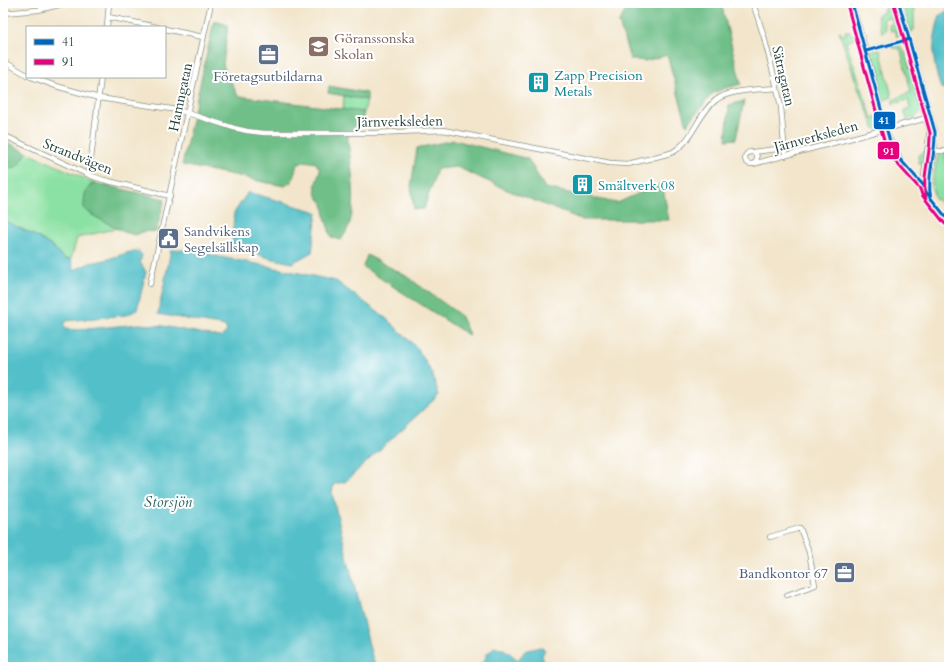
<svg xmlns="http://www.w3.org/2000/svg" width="952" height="670" font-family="Cardo,serif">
  <rect width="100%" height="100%" fill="#fff"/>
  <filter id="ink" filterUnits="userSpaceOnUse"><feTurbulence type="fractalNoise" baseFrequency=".025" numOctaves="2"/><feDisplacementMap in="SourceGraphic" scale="8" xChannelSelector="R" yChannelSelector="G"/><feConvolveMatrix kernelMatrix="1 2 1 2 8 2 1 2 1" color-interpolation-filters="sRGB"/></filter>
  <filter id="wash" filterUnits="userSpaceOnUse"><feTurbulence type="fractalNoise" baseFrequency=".012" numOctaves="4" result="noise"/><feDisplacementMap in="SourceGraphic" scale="16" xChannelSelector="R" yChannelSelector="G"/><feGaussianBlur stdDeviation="0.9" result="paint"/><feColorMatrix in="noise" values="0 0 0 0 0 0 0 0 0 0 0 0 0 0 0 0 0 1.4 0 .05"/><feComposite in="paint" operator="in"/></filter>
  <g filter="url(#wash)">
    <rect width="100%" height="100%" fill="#f2e5cb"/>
    <path fill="#8be1a3" stroke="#558f6c" d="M 886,3 L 893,3 L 900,32 L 897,37 L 895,30 L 891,31 L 889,25 L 893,24 L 891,17 L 883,19 L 886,30 L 882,33 L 877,17 L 879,16 L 878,14 L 884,12 L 883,9 L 887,8 Z
      M 902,3 L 914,3 L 914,30 L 911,32 Z
      M 839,31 L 843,35 L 846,34 L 845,31 L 848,31 L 852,34 L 860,37 L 846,42 L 872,118 L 882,115 L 885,126 L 875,129 L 874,127 L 858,88 Z
      M 898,42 L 900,47 L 905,52 L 920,107 C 921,116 915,117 907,120 L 904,110 L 910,108 L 908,100 L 893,104 L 893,100 L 911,92 L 901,51 L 898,48 L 893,48 L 892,44 Z
      M 880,49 L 892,97 L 881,101 L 869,52 Z
      M 344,96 L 367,100 L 364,112 L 343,110 Z
      M 933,125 L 935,132 L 929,187 L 926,192 L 926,163 L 919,163 L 918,156 L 925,151 L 928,151 L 928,126 Z
      M 939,151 L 946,151 L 945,157 L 946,160 L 949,159 L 949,213 L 937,199 L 935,200 L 932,184 Z
      M 26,152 L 95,183 L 91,184 L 84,209 L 94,216 L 117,228 L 77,238 L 71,259 L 64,259 L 53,247 L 36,236 L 3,220 L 3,169 L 16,167 L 25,156 Z"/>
    <path fill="#70bf89" stroke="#487e5e" d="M 630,3 L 721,3 L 741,84 L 726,88 L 713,93 L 687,125 L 667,55 L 645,61 L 630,59 L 619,22 Z
      M 214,21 L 228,25 L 223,65 L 238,96 L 364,112 C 363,125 351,125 348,137 C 347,142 350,150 350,156 C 353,184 359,216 341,240 L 331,237 L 325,217 L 323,203 C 311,192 316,184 320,170 L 316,163 L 305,161 L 297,165 L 292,181 L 285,186 L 263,182 L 239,176 L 182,165 Z
      M 329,86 L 367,93 L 367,100 L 328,93 Z
      M 744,101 L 736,139 L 726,140 L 729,105 Z
      M 3,140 L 26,152 L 25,156 L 16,167 L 3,169 Z
      M 454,140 L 528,159 L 545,188 L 617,203 L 662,183 L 669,220 L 583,220 L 507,190 L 457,167 L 437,169 L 424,209 L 414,209 L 411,186 L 417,148 Z
      M 95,183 L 165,199 L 156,232 L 145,231 L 135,235 L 124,232 L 94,216 L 84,209 C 84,198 84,187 95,183 Z
      M 367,255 L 406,276 L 460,315 L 470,336 L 363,267 Z"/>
    <path fill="#52c0c9" stroke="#387e7e" d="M 949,10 L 949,91 L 941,88 C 931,61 932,42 940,15 Z
      M 248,192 L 317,212 L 312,252 L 292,263 L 269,258 L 232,245 L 234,213 Z
      M 3,220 L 36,236 L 53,247 L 64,259 L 71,259 L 74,270 L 90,263 L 105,260 L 130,252 L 138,251 L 142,255 L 140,262 L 146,272 L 137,310 L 126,315 L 66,321 L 63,325 L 66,329 L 76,330 L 139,324 L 163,326 L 221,337 L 227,331 L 225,326 L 158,314 L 171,250 L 195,250 L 220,257 L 262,265 L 336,281 L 387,319 L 418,349 L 432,373 L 439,395 L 345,482 L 334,484 L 332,493 L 351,573 L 371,653 L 376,667 L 3,667 Z
      M 494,647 C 504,646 511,655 518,660 L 525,651 L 540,647 L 545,650 L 542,655 L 545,667 L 478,667 L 486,658 L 486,655 Z"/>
  </g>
  <g filter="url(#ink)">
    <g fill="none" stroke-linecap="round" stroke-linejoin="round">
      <defs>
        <path id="minor" d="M 752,3 L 756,12 L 764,37 L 777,88 L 781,107 L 785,156
          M 852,3 L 872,73 L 885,126
          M 895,3 L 929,130 C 930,145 920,181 926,192 C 931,203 941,212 949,221
          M 899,3 L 935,132 L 935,151 L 929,182 L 930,197
          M 3,13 L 38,10 L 67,3
          M 108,17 L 157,27
          M 107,27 L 109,3
          M 165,29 L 203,37
          M 866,51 L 907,40
          M 3,61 L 27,75
          M 31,77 L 56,86 L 99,98 L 178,110 L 234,128 L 247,131 L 264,133 L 375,133 L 443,130 L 610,163 L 628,164 L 648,159
          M 912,122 L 927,118
          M 887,132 C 894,154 907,170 924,186
          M 3,135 L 89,175 L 104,180 L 170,196
          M 934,151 L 949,151
          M745 158a6 6 0 1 1 12 0a6 6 0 1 1-12 0Z
          M 753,152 L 785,148
          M 649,159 C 656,156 666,155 673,152 C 693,141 698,113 716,100 C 730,89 760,90 777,88
          M 753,164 L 829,144
          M 89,175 L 101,77
          M 150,284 L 211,3
          M 770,537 L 800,528 L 809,552 L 815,585 L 787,595"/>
      </defs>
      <use href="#minor" stroke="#889180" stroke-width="6"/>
      <use href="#minor" stroke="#fff" stroke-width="4.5"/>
      <defs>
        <path id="minor-bridge" d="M 829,144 L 912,122"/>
      </defs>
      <use href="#minor-bridge" stroke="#889180" stroke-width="6" stroke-linecap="butt"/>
      <use href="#minor-bridge" stroke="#fff" stroke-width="4.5"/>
      <defs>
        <path id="bus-1" d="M 852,3 L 890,142 L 898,157 L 924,186 L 926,192 L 949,221
          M 899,3 L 935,132 C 936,155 926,177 931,199
          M 866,51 L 910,39"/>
        <path id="bus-2" d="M 847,4 L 885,144 L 894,160 L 920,189 L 922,195 L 945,224
          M 894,4 L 930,133 C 931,156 921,177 926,200"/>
      </defs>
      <use href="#bus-1" stroke="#fff" stroke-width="6"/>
      <use href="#bus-2" stroke="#fff" stroke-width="6"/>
      <use href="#bus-1" stroke="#0065bd" stroke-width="3"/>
      <use href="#bus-2" stroke="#e5007d" stroke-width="3"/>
    </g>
  </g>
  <defs>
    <symbol id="school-square" viewBox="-11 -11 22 22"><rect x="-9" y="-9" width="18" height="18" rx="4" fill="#8d6e63" stroke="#fff"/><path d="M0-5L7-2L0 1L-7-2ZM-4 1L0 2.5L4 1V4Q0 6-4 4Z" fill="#fff"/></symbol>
    <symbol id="office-square" viewBox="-11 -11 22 22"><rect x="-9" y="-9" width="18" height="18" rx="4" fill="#5c6f8a" stroke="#fff"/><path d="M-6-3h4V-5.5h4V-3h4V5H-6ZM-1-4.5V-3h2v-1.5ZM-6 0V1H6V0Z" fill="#fff"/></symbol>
    <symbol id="building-square" viewBox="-11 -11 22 22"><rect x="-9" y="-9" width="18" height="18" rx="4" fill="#0f9aa8" stroke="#fff"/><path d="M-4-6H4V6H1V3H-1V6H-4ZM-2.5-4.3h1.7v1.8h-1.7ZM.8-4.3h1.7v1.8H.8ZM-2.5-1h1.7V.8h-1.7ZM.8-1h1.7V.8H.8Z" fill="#fff"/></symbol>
    <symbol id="civic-square" viewBox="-11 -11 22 22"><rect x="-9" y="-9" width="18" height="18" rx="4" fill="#5c6f8a" stroke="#fff"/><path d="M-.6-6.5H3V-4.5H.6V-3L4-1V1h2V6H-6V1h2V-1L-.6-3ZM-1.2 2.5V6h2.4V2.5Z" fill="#fff"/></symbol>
  </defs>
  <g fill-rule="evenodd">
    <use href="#school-square" x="306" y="34" width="25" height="25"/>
    <use href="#office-square" x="256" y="42" width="25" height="25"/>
    <use href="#building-square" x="526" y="70" width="25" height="25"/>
    <use href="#building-square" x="570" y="172" width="25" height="25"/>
    <use href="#civic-square" x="156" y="226" width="25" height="25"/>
    <use href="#office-square" x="832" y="560" width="25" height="25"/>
  </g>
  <g text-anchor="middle" stroke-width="4" stroke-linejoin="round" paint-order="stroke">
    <g font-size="14" fill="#785e54" stroke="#fff" text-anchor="start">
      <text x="334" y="43">Göranssonska<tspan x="334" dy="16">Skolan</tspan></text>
    </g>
    <g font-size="14" fill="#0d838f" stroke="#fff" text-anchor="start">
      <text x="554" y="80">Zapp Precision<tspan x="554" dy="16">Metals</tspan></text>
      <text x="598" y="190">Smältverk 08</text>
    </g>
    <g font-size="14" fill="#4e5e75" stroke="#fff">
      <text x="268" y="81">Företagsutbildarna</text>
      <text x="184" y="236" text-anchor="start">Sandvikens<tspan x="184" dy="16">Segelsällskap</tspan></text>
      <text x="828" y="578" text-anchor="end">Bandkontor 67</text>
    </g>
    <g font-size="14" fill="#1f3d34" stroke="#fff">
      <text transform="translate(784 76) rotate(77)" y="5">Sätragatan</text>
      <text transform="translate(180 97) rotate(-78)" y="5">Hamngatan</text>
      <text transform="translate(400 121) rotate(-1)" y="5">Järnverksleden</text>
      <text transform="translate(816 136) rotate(-15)" y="5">Järnverksleden</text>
      <text transform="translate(78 156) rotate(22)" y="5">Strandvägen</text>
    </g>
    <g font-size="15" font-style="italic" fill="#2e6461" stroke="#fff">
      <text x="168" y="507">Storsjön</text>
    </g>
  </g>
  <g stroke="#fff" stroke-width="1.5">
    <rect x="873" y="111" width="23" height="19" rx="4" fill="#0065bd"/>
    <rect x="877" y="141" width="23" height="19" rx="4" fill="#e5007d"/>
  </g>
  <g font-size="11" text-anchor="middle" font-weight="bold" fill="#fff">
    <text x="884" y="124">41</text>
    <text x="889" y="155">91</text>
  </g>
  <rect width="952" height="670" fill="none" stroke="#fff" stroke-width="16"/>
  <rect x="26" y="26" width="140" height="52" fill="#ffffff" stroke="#a5b1ae"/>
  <rect x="34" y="39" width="20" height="6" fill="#0065bd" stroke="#a5b1ae"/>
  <text x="62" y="46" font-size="12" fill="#1f3d34">41</text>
  <rect x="34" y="59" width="20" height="6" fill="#e5007d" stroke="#a5b1ae"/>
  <text x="62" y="66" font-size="12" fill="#1f3d34">91</text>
</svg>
